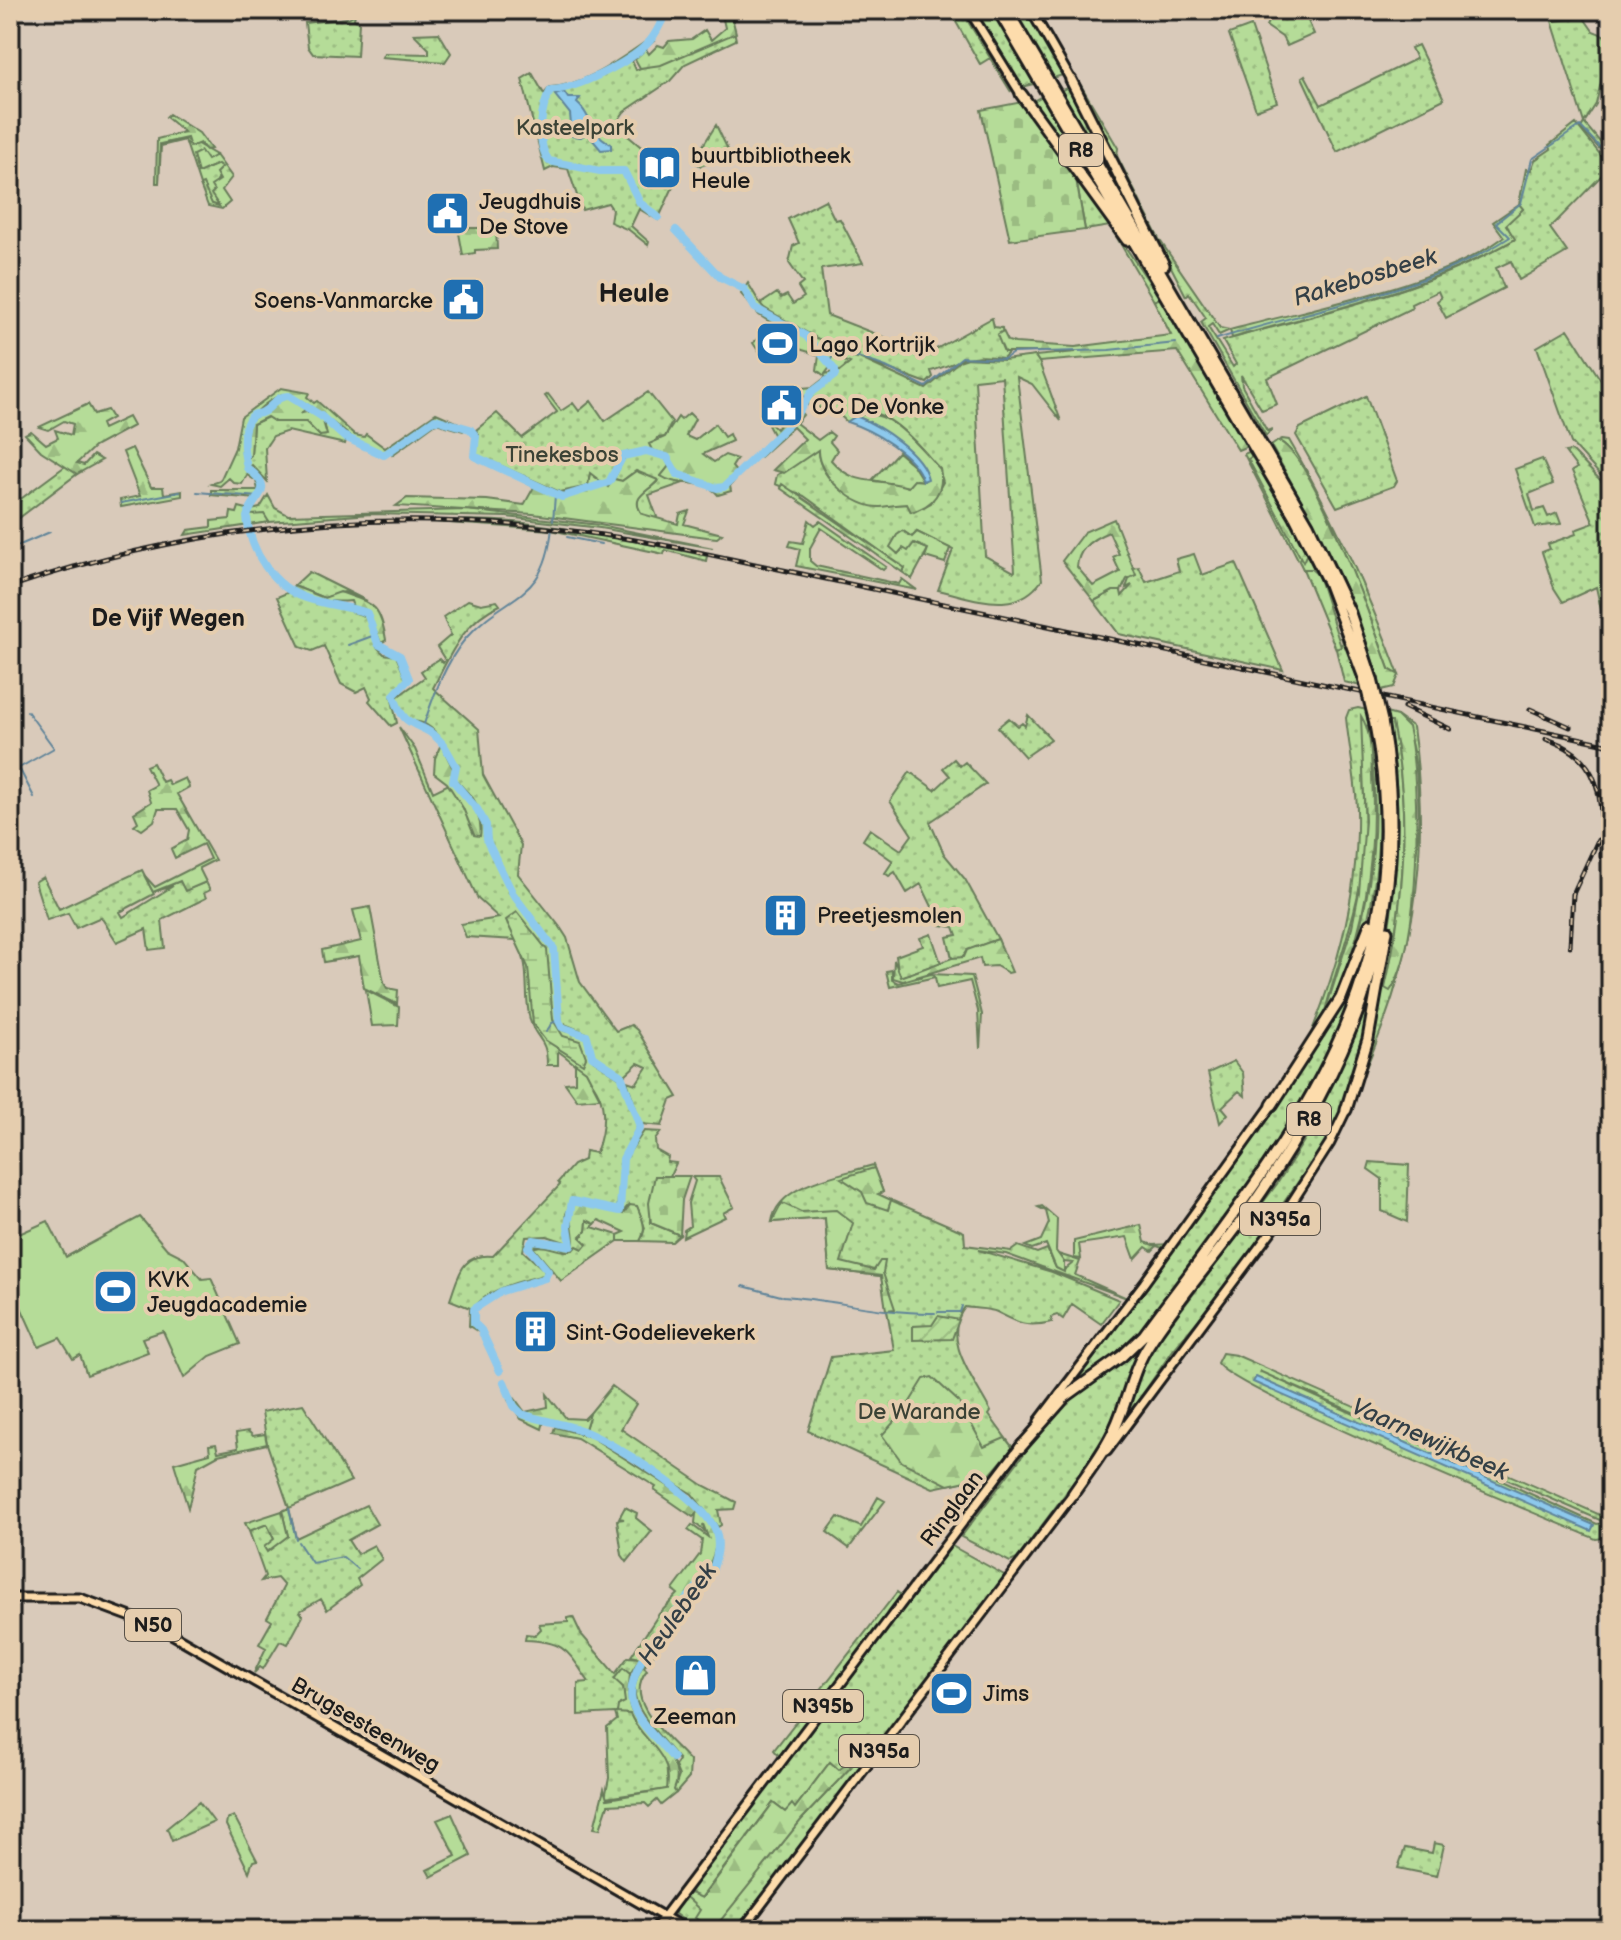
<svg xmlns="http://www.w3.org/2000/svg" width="1621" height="1940" font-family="'Balsamiq Sans',sans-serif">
  <defs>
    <pattern id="grass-dots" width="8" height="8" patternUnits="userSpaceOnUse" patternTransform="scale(2)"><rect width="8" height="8" fill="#b5dc98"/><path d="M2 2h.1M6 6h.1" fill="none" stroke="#9bbc82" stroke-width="1.8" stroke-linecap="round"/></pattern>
    <pattern id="forest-firs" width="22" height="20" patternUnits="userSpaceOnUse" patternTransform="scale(2)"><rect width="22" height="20" fill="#b5dc98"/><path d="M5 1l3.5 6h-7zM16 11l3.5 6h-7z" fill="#9bbc82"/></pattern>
    <pattern id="wetland-marsh" width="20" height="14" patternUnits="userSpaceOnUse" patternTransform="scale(2)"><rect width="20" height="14" fill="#b5dc98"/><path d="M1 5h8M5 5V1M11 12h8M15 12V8" fill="none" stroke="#9bbc82"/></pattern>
    <pattern id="cemetery-stones" width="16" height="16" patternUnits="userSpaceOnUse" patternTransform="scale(2)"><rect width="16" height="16" fill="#b5dc98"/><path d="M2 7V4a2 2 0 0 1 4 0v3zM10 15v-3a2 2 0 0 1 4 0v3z" fill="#9bbc82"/></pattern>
    <pattern id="garden-furrows" width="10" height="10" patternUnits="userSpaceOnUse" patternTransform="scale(2)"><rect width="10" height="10" fill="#b5dc98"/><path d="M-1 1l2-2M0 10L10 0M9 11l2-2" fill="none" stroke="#9bbc82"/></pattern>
  </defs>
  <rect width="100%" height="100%" fill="#d9caba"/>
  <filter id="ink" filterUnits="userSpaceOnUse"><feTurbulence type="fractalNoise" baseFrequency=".0125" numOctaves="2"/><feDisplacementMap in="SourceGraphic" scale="16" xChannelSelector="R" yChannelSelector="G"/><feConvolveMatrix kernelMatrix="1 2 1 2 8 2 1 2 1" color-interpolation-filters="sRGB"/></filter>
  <g filter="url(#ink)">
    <path fill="url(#grass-dots)" stroke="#687c5a" stroke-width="2" fill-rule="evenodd" d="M 961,10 L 1011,92 L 990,58 L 980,64 L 952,15 Z
      M 972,10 L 992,10 L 1037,83 L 1021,87 Z
      M 1012,10 L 1028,10 L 1063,75 L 1053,78 Z
      M 1289,10 L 1303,10 L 1314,34 L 1287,46 L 1282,37 L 1266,26 L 1270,18 Z
      M 355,14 L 354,19 L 359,22 L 357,56 L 313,54 L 308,47 L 305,23 L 348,18 Z
      M 1584,18 L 1593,31 L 1611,38 L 1596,104 L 1584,123 L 1611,155 L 1611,162 L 1581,128 L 1584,123 L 1552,21 Z
      M 1251,26 L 1277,102 L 1256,110 L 1229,34 Z
      M 734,30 L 736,40 L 685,64 L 670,81 L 624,112 L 615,125 L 646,151 L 649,170 L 673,187 L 658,220 L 639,209 L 631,226 L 649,242 L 648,245 L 629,230 L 610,222 L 612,209 L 608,203 L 582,210 L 568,169 L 553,167 L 545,171 L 522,79 L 532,73 L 544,94 L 550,87 C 585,85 617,61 645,42 L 653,42 L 632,61 L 636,70 Z
      M 439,33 L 451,53 L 445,62 L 382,57 L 384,53 L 429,54 L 429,49 L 414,34 Z
      M 1418,45 L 1444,99 L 1337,152 L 1302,77 L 1305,75 L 1321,105 L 1416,59 L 1411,48 Z
      M 1079,82 L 1118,148 L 1117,156 L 1159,239 L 1220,328 L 1230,330 L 1219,335 L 1212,324 L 1208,327 L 1233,367 L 1236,364 L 1223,341 C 1322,312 1424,292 1514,240 L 1506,224 L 1523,209 L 1519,204 L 1526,169 L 1531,170 L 1535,160 L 1551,149 L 1549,145 L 1576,124 L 1610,167 L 1550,228 L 1567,252 L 1519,280 L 1511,261 L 1496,268 L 1504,288 L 1446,318 L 1437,301 L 1441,298 L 1438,291 L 1411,304 L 1412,308 L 1267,378 L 1277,404 L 1262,410 L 1241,375 L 1242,386 L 1267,431 L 1272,429 L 1266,436 L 1201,322 L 1206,318 L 1189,293 L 1186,296 L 1078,86 Z
      M 1071,87 L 1149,241 L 1061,90 Z
      M 1044,95 L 1125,234 L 1031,102 Z
      M 716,125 L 730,154 L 701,166 L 693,161 Z
      M 187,138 L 216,155 L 198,172 L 219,164 L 222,167 L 214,191 L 220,206 L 212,204 L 200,185 L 185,140 L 161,146 L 159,183 L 160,144 Z
      M 1075,173 L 1160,298 L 1154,301 L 1110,226 L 1085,230 Z
      M 825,200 L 835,220 L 840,219 L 863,263 L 821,269 L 827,315 L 927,354 L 992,318 L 994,327 L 1002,328 L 1004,352 L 1009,352 L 1003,358 C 965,352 962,362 931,371 L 933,377 L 927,383 L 859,358 L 926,389 L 963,358 L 1004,360 L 1035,356 L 1039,362 L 1061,421 L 1032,384 L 1017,377 L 1042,580 C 1016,617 975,598 938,590 L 953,550 L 917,532 L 912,537 L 903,531 L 898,553 L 913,543 L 928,549 L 912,579 L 902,572 L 904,568 L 804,496 L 775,484 L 777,475 L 818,449 C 817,474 846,498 868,504 C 882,507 894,504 908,504 L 914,512 L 931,503 L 943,482 C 939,462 897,420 877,414 C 865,411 856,416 847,422 L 831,407 L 823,412 L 816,404 L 811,408 L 807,403 L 811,395 L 849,364 L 836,358 L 837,352 L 857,358 L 858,355 L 834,348 L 759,305 L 777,293 L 781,298 L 787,295 L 793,304 L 804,297 L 798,287 L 803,283 L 789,263 L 793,246 L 799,243 L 788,219 ZM 1002,377 L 1015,571 L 1014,572 L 985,556 L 975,380 Z
      M 1568,329 L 1611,396 L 1611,487 L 1571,443 L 1537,347 Z
      M 648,392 L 672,422 L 665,437 L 657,438 L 652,450 L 622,456 L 607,482 L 602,483 L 590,474 L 588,486 L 560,492 L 475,454 L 479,434 L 476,430 L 497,413 L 522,438 L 557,412 L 545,396 L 548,394 L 561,411 L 573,403 L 579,411 L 591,401 L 605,421 Z
      M 1366,396 L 1397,481 L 1394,486 L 1337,507 L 1296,435 L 1300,428 Z
      M 268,417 L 275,422 L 306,422 L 320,436 L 326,430 L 322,418 L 346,440 L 345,444 L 288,431 L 273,436 L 265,448 L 267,481 L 252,465 L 249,467 L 246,459 L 251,455 L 253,424 Z
      M 1282,439 L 1289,440 C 1334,516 1368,593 1399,675 L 1389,669 C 1375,630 1312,452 1278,441 Z
      M 1253,450 L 1256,455 L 1251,457 L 1319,573 L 1361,686 L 1344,682 L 1336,649 L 1343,643 C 1335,620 1329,586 1311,569 L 1303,569 L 1244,454 Z
      M 1572,451 L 1611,491 L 1611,495 L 1606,493 L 1611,501 L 1611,578 L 1602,588 L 1611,586 L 1611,632 L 1606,632 L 1596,587 L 1563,602 L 1554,588 L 1542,552 L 1550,549 L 1548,544 L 1576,534 L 1575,530 L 1594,523 L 1572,471 L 1577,468 L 1565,452 Z
      M 898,452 L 913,465 L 923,481 L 917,480 L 908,487 L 872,480 Z
      M 645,453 L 665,457 L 669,466 L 661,476 L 689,481 L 649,495 L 657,517 L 652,519 L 642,514 C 629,497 647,492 657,482 L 631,474 L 622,481 L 614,479 L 625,457 Z
      M 1542,459 L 1553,484 L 1529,494 L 1534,511 L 1544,508 L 1548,517 L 1557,513 L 1561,524 L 1535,527 L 1515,469 Z
      M 68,464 L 77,474 L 10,525 L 10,499 L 22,498 Z
      M 268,495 L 275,508 L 288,515 L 466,510 L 600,525 L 713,548 L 600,528 L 507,517 L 371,514 L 269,522 L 250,515 L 251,510 L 260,508 Z
      M 434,522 C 520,513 622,539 707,556 L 706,561 L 665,550 L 664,554 L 551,530 Z
      M 1194,554 L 1202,575 L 1236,563 L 1283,670 L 1119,634 L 1094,601 L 1113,591 L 1121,591 L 1122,596 L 1132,585 L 1126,588 L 1133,568 L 1139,567 L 1146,582 L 1179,571 L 1176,559 Z
      M 309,572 L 367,601 L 344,592 L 324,598 L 294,586 Z
      M 289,592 L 368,617 L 376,646 L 384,654 L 396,656 L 406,679 L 391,695 L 397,723 L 391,726 L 369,701 L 371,698 L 366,687 L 356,692 L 341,684 L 324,646 L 312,651 L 300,647 L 277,597 Z
      M 468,600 L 481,604 L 497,601 L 500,605 C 464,620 450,655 433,688 L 479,729 L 483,775 L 521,845 L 518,874 L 560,927 L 567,938 L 580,982 L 616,1031 L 631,1025 L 637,1030 L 678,1097 L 671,1100 L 662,1126 L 641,1124 L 627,1081 L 636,1084 L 647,1067 L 638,1063 L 624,1076 L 595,1057 L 587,1033 L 562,1023 L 553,944 L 513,892 L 490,843 L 487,823 L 473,798 L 455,779 L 458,766 C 451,753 443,738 431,728 C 412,712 408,735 397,697 L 425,677 L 421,671 L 439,659 L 443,663 L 445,660 L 437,647 L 451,635 L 443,617 Z
      M 1358,708 L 1367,710 C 1384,798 1386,898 1346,981 C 1333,1008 1315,1034 1300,1060 C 1335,979 1359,899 1357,810 C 1356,778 1349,748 1346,718 L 1349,710 ZM 1367,725 C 1382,808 1375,895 1345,974 C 1340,986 1335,1004 1325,1011 C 1339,958 1359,910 1364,855 C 1367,811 1359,768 1367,725 Z
      M 1028,715 L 1051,739 L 1025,757 L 998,727 L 1009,718 L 1018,726 L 1022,723 L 1025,726 Z
      M 1397,716 L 1413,727 C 1432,861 1413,966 1357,1088 C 1384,962 1413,851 1388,722 L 1392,722 C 1411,811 1405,898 1385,988 C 1396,942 1413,894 1417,848 C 1420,818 1420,734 1397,716 Z
      M 399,727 L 415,749 L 433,792 L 453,782 L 483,825 L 487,845 L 497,858 L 509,892 L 553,951 L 559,1026 L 564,1031 L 583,1034 L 593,1060 L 623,1080 L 638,1125 L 621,1158 L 617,1212 L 572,1198 L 566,1214 L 568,1243 L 547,1236 L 526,1237 L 523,1251 L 544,1270 L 544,1275 C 521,1281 484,1289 471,1312 L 477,1331 L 469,1326 L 470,1308 L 450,1300 C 459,1275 461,1253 493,1256 L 560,1185 L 558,1182 L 573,1165 L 584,1160 L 585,1151 L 596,1153 C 614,1103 598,1080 558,1051 L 558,1065 L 547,1065 C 547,1037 536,1041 530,1020 C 523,992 532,967 516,940 L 466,937 L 461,924 L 499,918 L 478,899 Z
      M 954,759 L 960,766 L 965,762 L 986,784 L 930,822 L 944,854 L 965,879 L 998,939 L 968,950 L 961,958 L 952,958 L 947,937 L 957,935 L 954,927 L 941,925 L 921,884 L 907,893 L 895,872 L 889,876 L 885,873 L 893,861 L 863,840 L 870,829 L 901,850 L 912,835 L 890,801 L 910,772 L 935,790 L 950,776 L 943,768 Z
      M 142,870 L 154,894 L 120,912 L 123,917 L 173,886 L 156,891 L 180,881 L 186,890 L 206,882 L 210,890 L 204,893 L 206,898 L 162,920 L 165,948 L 149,950 L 146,929 L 117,942 L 101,917 L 76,928 L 68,913 L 47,920 L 35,882 L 43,877 L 59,909 Z
      M 931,934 L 941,963 L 899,977 L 896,956 L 923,946 L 920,938 Z
      M 1363,959 L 1326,1062 L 1271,1159 L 1128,1347 L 1066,1391 L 1256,1136 L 1323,1035 Z
      M 1377,965 L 1357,1069 L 1331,1134 L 1224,1289 L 1173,1350 L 1115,1434 L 1141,1363 L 1277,1184 L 1312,1128 L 1361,1022 Z
      M 1234,1061 L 1243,1073 L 1245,1096 L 1239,1091 L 1222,1107 L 1228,1114 L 1220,1123 L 1208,1073 Z
      M 644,1131 L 661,1132 L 655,1140 L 656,1150 L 668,1157 L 667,1162 L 676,1163 L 670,1176 L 655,1176 L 651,1223 L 680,1235 L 672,1242 L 640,1241 L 645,1228 L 637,1206 L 627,1207 L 621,1214 L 625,1159 Z
      M 1370,1162 L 1409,1165 L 1407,1222 L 1382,1211 L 1382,1179 L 1368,1169 Z
      M 873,1165 L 883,1192 L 879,1195 L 964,1232 L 965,1245 L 1011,1251 L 1018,1246 L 1037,1253 L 1047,1249 L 1056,1268 L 1063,1271 L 1073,1263 L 1064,1262 L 1058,1254 L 1080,1261 L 1075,1275 L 1127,1298 L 1006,1254 L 978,1250 L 1052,1272 L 1119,1300 L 1101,1324 L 1072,1304 L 1063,1319 L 1057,1315 L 1051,1317 L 1052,1322 C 1025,1328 1019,1323 997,1312 C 989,1308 975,1309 965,1307 C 939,1339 977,1383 991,1412 L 989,1415 L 1013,1448 L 989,1476 L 933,1488 L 808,1431 L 831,1357 L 894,1350 L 881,1276 L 829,1270 L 825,1218 L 772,1222 C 777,1183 842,1175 873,1165 Z
      M 692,1177 L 719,1177 L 734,1207 L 723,1213 L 725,1217 L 683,1237 L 684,1230 L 690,1226 L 688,1203 L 695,1181 Z
      M 587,1220 L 595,1224 L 592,1227 L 618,1235 L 618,1241 L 561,1281 L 531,1245 L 546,1240 L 551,1244 L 539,1243 L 535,1247 C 549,1242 559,1253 573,1250 L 586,1231 Z
      M 1153,1328 L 1108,1436 L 1017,1559 L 1010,1562 L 961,1537 L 1060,1406 Z
      M 1222,1353 L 1236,1355 L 1605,1517 L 1611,1522 L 1611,1537 L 1596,1539 C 1545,1517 1232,1390 1217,1363 ZM 1259,1371 L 1600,1520 L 1601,1523 L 1597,1524 Z
      M 612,1386 L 636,1404 L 621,1429 L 703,1485 L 736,1502 L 734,1509 L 718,1510 L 721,1525 L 718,1527 L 692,1494 L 585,1429 L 590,1413 Z
      M 303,1404 L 351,1481 L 289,1508 L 296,1538 L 366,1505 L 377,1524 L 348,1540 L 357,1554 L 374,1545 L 382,1559 L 357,1579 L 360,1585 L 327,1610 L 321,1599 L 300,1611 L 303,1616 L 288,1644 L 280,1641 L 263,1669 L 260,1667 L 254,1673 L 266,1648 L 259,1644 L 272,1621 L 267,1618 L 284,1586 L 277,1578 L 261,1581 L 265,1576 L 249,1531 L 267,1524 L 274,1539 L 288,1536 L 282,1511 L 289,1508 L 267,1444 L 262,1412 Z
      M 878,1497 L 885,1501 L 849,1548 L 827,1532 L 838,1517 L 861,1527 Z
      M 625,1507 L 637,1513 L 636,1518 L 652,1531 L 627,1562 L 622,1555 L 617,1520 L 624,1519 L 619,1518 Z
      M 952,1546 L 1006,1576 L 738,1930 C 712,1930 695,1930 675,1914 L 676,1907 ZM 830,1762 L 839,1770 L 851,1767 L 802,1819 L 700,1910 L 701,1898 L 773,1803 L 785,1812 L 795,1808 Z
      M 897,1592 L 901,1595 L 779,1756 L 774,1750 Z
      M 573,1617 L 581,1634 L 615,1674 L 628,1657 L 640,1658 L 630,1674 L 615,1678 L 623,1687 L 626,1702 L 620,1704 L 617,1713 L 630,1713 L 666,1760 L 668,1789 L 605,1798 L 609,1778 L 607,1728 L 617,1720 L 615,1713 L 578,1715 L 578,1683 L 589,1682 C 568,1652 566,1641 525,1640 L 526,1634 L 535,1635 L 541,1629 L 539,1624 L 568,1622 L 568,1618 Z
      M 673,1623 L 676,1625 L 644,1667 L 647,1670 C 621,1702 670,1738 690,1761 L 689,1778 L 676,1793 L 674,1790 L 679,1776 L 675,1766 L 679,1760 C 624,1694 618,1694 673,1623 Z
      M 199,1802 L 214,1822 L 172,1841 L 167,1828 Z
      M 1434,1843 L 1444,1845 L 1437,1876 L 1398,1868 L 1405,1848 L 1432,1853 Z"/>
    <path fill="url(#forest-firs)" stroke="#687c5a" stroke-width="2" fill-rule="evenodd" d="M 721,10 L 730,10 L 736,33 L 661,65 L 640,68 L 635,59 L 646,49 L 649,54 L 658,45 L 664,47 L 669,41 L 692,39 L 705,30 L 711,40 L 725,28 Z
      M 169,114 L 199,133 L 211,149 L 206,150 L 200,143 L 190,147 L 187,138 L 160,144 L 159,183 L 156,183 L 157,139 L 184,132 L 166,117 Z
      M 201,151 L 207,160 L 216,155 L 232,177 L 222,190 L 230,202 L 222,209 L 208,206 L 200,185 L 203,184 L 212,204 L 219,206 L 211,194 L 214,191 L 211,186 L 220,180 L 216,173 L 222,167 L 218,164 L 198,173 L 193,155 Z
      M 1519,204 L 1523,209 L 1506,225 L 1515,239 C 1427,290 1329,310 1232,338 L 1230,330 C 1310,308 1438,286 1504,237 L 1493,222 Z
      M 465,228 L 496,228 L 497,249 L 475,250 L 475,253 L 463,255 L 459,233 Z
      M 748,283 C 753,291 759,303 764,308 C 784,327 833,345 859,355 L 857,359 L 837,352 L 836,358 L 850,363 L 837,373 L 831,366 L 825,374 L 834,372 L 835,377 L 815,393 L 813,390 L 799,410 L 803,415 L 796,423 L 818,440 L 829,432 L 834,436 L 830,442 L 837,450 L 831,460 C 856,489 875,476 908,487 L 914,480 L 924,481 L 927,478 L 870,422 L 856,416 C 888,404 920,448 940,469 C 945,491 933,506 911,512 L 907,504 C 898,504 890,506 881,507 C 855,509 817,475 818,450 L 784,473 L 773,470 L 805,439 L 793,427 L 760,457 L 759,453 L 775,438 L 768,425 L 771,424 L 776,429 L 804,396 L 799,392 L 802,388 L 813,387 L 826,377 L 817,370 L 819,355 L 796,348 L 797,338 L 765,335 L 761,355 L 753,343 L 773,324 L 759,315 L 741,294 Z
      M 1160,298 L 1250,445 L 1238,450 L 1177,351 L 1039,362 L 1035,356 L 1076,352 L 1004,352 L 997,335 L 1003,331 L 1008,341 L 1015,343 L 1075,347 L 1171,335 L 1154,301 Z
      M 281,388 L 309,393 L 307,397 L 314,403 L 317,401 L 355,435 L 364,437 L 366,434 L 385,448 L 436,413 L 468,427 L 463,431 L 436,423 L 392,455 L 389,450 C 362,460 315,396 282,394 C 254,408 233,432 245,465 C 248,474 257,477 260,485 L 257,499 L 211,495 L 211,490 L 258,490 L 256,481 L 247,475 L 242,484 L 234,483 L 229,478 L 220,486 L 211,484 L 220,481 L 235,448 L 241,417 Z
      M 279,398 L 295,399 L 307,406 L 302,413 L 312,411 L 322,418 L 327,435 L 320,436 L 306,422 L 275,422 L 267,417 L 253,424 L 251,455 L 247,459 L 245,448 L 248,423 Z
      M 88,404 L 94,414 L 107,410 L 112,418 L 101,424 L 103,429 L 128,417 L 133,426 L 94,447 L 77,463 L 84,465 L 93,455 L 102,460 L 77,474 L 41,451 L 25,434 L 31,431 L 46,444 L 58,438 L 55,430 L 71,435 L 73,424 L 64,421 L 48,430 L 39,427 Z
      M 689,413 L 695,419 L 686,436 L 695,440 L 715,424 L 724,437 L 729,434 L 732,441 L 703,454 L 714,462 L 725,455 L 737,459 L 732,467 L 739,475 L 730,486 L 731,491 L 718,495 C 703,477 678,488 661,476 L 669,466 L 666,454 L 652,450 L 649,444 L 665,437 L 678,417 L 681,420 Z
      M 1278,441 C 1312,452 1375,630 1389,669 L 1399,675 L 1394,687 L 1381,690 C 1359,602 1315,524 1271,446 Z
      M 132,448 L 151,487 L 163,487 L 164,494 L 182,491 L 182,496 L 121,507 L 120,500 L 140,496 L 123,452 Z
      M 1256,455 L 1308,551 L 1303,562 L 1248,459 Z
      M 500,469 L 556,495 L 588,486 L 590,473 L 608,487 L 614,479 L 622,481 L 636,471 L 658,480 C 649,492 629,496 642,514 L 678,524 L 680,514 L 689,511 L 684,524 L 722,534 L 717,538 L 707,537 L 533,514 L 396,506 L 407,498 L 487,500 L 524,505 L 534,487 Z
      M 782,484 L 905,568 L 902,572 L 780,488 Z
      M 239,507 L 251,510 L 251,515 L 264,514 L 269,522 L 185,535 L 188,530 L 211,527 L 211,521 L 230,519 L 231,512 L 237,513 Z
      M 1114,519 L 1136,575 L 1127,579 L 1121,591 L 1113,591 L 1094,601 L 1062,561 L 1084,532 ZM 1109,532 L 1119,554 L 1113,557 L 1120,572 L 1093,586 L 1077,567 C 1078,549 1093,538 1109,532 Z
      M 809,520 L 815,525 L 820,521 L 886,567 L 883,570 L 821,528 L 810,548 L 810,561 L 816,566 L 899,584 L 902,579 L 917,590 L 796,566 L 800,549 L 789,546 L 791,541 L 803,543 Z
      M 903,531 L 912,537 L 917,532 L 950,548 L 945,563 L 925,557 L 928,549 L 914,543 L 908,551 L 903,548 L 898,554 L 890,547 L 897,535 Z
      M 1303,569 L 1311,569 L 1318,575 L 1341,647 L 1336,649 Z
      M 294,586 L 324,598 L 340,592 C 373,604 380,603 386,640 L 381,643 L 369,614 L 353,607 L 351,601 C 331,603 312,601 292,590 Z
      M 1386,713 L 1397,716 L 1408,727 C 1421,781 1422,947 1390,991 L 1385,988 C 1405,899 1411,812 1392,722 L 1388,722 Z
      M 1361,716 C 1372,733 1371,756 1372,776 C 1376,845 1369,910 1344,975 C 1340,987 1334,1006 1325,1012 L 1352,927 L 1359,892 L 1365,821 Z
      M 441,744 L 454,771 L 452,782 C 467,797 484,814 480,836 L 474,835 L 463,808 L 447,783 L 434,773 L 435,758 Z
      M 153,763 L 162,782 L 167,780 L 170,785 L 185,778 L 189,787 L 177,794 L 215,860 L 199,868 L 206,882 L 185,891 L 180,881 L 153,892 L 144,875 L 155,887 L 210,859 L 203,844 L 175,858 L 171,849 L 187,840 L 189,830 L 177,809 L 158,809 L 154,821 L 142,830 L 134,825 L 138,822 L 134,813 L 151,802 L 147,790 L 156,785 L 146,766 Z
      M 370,907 L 384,983 L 387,988 L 398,990 L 397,1004 L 364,988 L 359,956 L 324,962 L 322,950 L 361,941 L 353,910 Z
      M 998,939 L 1012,972 L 1008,973 L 996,966 L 982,967 L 980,958 L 903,981 L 893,978 L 894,960 L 901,977 L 952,958 L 964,957 L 967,950 Z
      M 892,970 L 892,980 L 898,983 L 931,974 L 972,976 L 982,1014 L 980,1049 L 978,1011 L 970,981 L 937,988 L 935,977 L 890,987 L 886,971 Z
      M 366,990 L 399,1007 L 398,1025 L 372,1026 Z
      M 575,1063 L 586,1071 L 600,1098 L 577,1100 L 565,1083 L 575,1082 Z
      M 874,1168 L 883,1192 L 878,1194 L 891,1200 L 888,1210 L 867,1203 L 862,1192 L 841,1178 Z
      M 581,1203 L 623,1214 L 630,1205 L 637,1206 C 642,1219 648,1228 640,1241 L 618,1241 L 618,1235 L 625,1232 L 599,1220 L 595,1224 L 587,1220 L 586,1231 L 580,1237 L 587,1244 L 583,1249 L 577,1246 C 563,1259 550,1242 534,1247 L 546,1242 L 563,1249 L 573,1247 C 577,1238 568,1221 573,1204 Z
      M 782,1203 L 801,1212 L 836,1210 L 853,1223 L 841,1262 L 874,1270 L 880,1261 L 885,1261 L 883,1273 L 895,1309 L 886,1310 L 881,1276 L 829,1270 L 825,1218 L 772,1222 Z
      M 1042,1206 L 1057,1219 L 1056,1251 L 1064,1262 L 1064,1272 L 1056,1268 L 1046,1244 L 1032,1249 L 1025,1246 L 1041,1240 L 1049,1223 L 1046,1211 L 1038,1207 Z
      M 1141,1225 L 1145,1242 L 1153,1245 L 1168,1244 L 1165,1249 L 1157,1246 L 1152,1251 L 1146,1247 L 1135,1259 L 1127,1237 L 1079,1244 L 1081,1259 L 1074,1258 L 1074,1241 Z
      M 932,1377 L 959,1402 L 984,1447 L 1005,1438 L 1013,1448 L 989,1476 L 948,1485 L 902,1462 L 882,1435 L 905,1410 L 924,1379 Z
      M 547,1394 L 566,1418 L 584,1419 L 590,1413 L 585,1429 L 544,1421 L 542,1429 L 521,1419 L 508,1400 L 513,1396 L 525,1412 L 548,1407 Z
      M 555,1427 L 591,1437 L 690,1500 C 734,1536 714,1562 685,1599 C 670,1618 655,1638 640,1658 L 631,1656 L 659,1614 L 678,1594 L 673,1590 L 700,1554 L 702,1540 L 688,1530 L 692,1525 L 708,1537 L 703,1524 L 704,1531 L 695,1523 L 696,1514 L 693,1517 L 654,1490 L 656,1487 L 577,1438 L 553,1433 Z
      M 248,1431 L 253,1436 L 265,1434 L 267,1444 L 218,1455 L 198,1466 L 188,1508 L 174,1463 L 210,1453 L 209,1445 L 216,1444 L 218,1452 L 238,1448 L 236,1433 Z
      M 282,1511 L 288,1536 L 267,1552 L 264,1547 L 274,1539 L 267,1524 L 249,1531 L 245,1523 Z
      M 623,1668 L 630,1674 C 629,1687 626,1700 632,1712 C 646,1739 688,1758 674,1790 L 676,1793 L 661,1805 L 657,1800 L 649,1807 L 645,1803 L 608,1805 L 600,1829 L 594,1828 L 604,1789 L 607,1799 L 667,1789 C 674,1753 642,1742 630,1714 L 617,1713 L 618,1706 L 625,1702 L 623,1687 L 614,1679 Z
      M 830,1762 L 839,1770 L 847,1763 L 851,1767 L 802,1819 L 713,1930 L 695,1918 L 700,1910 L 686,1897 L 691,1893 L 702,1898 L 773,1803 L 785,1812 L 792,1804 L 795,1808 Z
      M 452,1814 L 471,1856 L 431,1877 L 427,1870 L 456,1856 L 437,1820 Z
      M 234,1816 L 257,1860 L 253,1861 L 249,1872 L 226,1825 L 227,1819 Z"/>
    <path fill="url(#wetland-marsh)" stroke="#687c5a" stroke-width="2" d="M 517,912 L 547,950 L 553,1020 L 563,1036 L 580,1041 L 586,1057 L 583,1064 L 545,1040 L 533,1024 L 528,967 L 506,920 Z"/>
    <path fill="url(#cemetery-stones)" stroke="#687c5a" stroke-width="2" d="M 1022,102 L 1075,173 L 1085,230 L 1010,240 L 981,110 Z
      M 655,1176 L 690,1176 L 682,1200 L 680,1235 L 651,1223 L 649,1203 Z"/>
    <path fill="url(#garden-furrows)" stroke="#687c5a" stroke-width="2" d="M 938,1316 L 959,1320 L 952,1339 L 913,1340 L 913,1326 L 932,1325 Z"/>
    <path fill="#b5dc98" stroke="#687c5a" stroke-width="2" d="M 140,1217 L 167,1249 L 183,1257 L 202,1279 L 211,1278 L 240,1344 L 210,1356 L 184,1378 L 163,1331 L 142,1338 L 148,1352 L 87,1375 L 80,1355 L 73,1359 L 60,1338 L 39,1347 L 10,1283 L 10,1238 L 48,1221 L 66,1257 Z"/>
    <path fill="#8dc9ed" stroke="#608499" stroke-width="2" d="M 564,92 L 568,98 L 580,98 L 577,103 C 593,116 587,131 611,144 L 611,149 L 601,150 L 587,133 L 581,137 L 572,136 L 570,114 L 555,95 Z
      M 856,416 C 880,426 922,452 928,479 L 923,481 C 915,454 872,430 847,422 Z
      M 1256,1377 L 1594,1525 L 1591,1531 L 1253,1382 Z"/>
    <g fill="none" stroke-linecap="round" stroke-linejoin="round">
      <path stroke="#608499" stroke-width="2" d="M 1217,339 C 1311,309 1428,291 1510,237 L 1496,223 L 1521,203 L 1532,159 L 1580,126 L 1611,159
        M 830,361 L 836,351 L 843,352 L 886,367 L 926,387 L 962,357 L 1004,359 L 1013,353 L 1109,350 L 1176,343
        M 197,492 L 259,497
        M 121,503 L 180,492
        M 553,521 L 555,495
        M 567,537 L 601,544
        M 13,548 L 50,532
        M 348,645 L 375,635
        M 10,685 L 13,689
        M 27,711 L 54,748 L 19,768 L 34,797
        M 423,727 C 433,697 445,663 466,638 C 507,591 545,603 552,527
        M 546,1032 L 552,1023 L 559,1020
        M 743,1286 L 781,1296
        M 783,1296 C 835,1300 883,1314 935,1313
        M 938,1312 L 960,1312 L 962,1306
        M 289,1509 L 296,1539
        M 298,1542 L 312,1563 L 343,1557 L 357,1569"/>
      <path stroke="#8dc9ed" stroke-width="8" d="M 658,217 L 640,203 L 624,171 L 600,171 L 549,161 C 536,144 540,108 551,90 C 575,90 630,62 647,44 C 655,37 659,26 664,17
        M 500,1371 L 481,1330 L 474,1323 L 474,1309 L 502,1291 L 545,1278 L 548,1271 L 528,1247 L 533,1240 L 571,1246 L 568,1226 L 572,1201 L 620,1211 L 623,1159 L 640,1127 L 621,1075 L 592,1056 L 587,1036 L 562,1027 L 559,1021 L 554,949 L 513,894 L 487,841 L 486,825 L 477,809 L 453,781 L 456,766 C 451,759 448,750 442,743 C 421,718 404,734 394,695 L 409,679 L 400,656 L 378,644 L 367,613 C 347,606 326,605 306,598 C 273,587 250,551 247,517 C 253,494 278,491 247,468 C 244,454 240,428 251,417 C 257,411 256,416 263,412 C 274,406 275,396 289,396 L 321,416 L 343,436 L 384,455 L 435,419 L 470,429 L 476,436 L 474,456 L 562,497 L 609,482 L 623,456 L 646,451 L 667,457 L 677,474 L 717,488 L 724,487 L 792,421 L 811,393 L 835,375 L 835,370 L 806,336 L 755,308 L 744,289 L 720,277 L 676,230
        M 504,1382 L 514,1406 L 522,1414 C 541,1420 558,1423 575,1428 C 609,1438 705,1500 716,1532 C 720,1545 717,1556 713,1568 C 689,1599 616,1669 634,1709 C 642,1727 661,1743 673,1758"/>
      <defs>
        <path id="major" d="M 969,10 L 1021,94
          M 1031,10 L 1071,80
          M 1039,1421 L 1144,1283 L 1272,1105
          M 1107,1451 L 1287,1210 L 1330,1143 L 1346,1110
          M 10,1598 L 80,1598 L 161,1628 L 687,1930
          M 654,1930 L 1022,1444
          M 742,1930 L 1074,1493"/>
        <path id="highway" d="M 998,10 L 1295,517 L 1328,582 L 1364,678
          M 1007,10 L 1308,524 L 1350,613 L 1372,679
          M 1071,80 L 1164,265
          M 1021,94 L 1127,240
          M 1272,1105 L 1341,998 L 1370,924
          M 1346,1110 L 1368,1039 L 1387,931
          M 1020,1448 L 1065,1397 L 1122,1356 L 1144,1335 C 1290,1138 1426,983 1374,719
          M 1073,1494 C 1087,1473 1105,1452 1115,1428 C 1128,1400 1132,1370 1149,1344 C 1178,1298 1216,1257 1247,1213 C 1357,1057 1415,914 1382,721"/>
      </defs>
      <use href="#major" stroke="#1c1c1c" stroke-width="13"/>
      <use href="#highway" stroke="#1c1c1c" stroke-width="15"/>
      <use href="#major" stroke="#fddcac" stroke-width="7"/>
      <use href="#highway" stroke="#fddcac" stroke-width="9"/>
      <defs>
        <path id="rail" d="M 10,587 C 229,512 453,503 679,548 L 1611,745
          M 1404,707 L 1450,729
          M 1530,709 L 1570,727
          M 1546,739 C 1606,757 1602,805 1601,857
          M 1570,946 L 1573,894 L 1598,840"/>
      </defs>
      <use href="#rail" stroke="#1c1c1c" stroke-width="5"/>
      <use href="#rail" stroke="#e5cdae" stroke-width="2" stroke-dasharray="6" stroke-linecap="butt"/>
      <defs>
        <path id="highway-bridge" d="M 1364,678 L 1374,719
          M 1372,679 L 1382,721"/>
      </defs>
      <use href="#highway-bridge" stroke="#1c1c1c" stroke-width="15" stroke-linecap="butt"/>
      <use href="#highway-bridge" stroke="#fddcac" stroke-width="9"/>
    </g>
  </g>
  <defs>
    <symbol id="library-square" viewBox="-11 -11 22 22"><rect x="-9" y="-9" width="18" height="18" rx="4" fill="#1f6fb2" stroke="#e5cdae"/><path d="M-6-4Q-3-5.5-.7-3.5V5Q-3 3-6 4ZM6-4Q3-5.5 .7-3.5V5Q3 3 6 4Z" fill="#fff"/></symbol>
    <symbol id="civic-square" viewBox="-11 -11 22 22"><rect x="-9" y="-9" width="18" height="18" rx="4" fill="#1f6fb2" stroke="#e5cdae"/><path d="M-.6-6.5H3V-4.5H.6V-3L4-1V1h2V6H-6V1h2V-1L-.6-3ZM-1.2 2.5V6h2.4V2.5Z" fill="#fff"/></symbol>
    <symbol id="stadium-square" viewBox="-11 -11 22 22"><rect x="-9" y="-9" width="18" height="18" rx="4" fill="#1f6fb2" stroke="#e5cdae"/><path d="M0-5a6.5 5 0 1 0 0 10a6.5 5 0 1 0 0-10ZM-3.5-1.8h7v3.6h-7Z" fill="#fff"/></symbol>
    <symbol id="building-square" viewBox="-11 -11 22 22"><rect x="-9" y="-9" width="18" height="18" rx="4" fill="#1f6fb2" stroke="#e5cdae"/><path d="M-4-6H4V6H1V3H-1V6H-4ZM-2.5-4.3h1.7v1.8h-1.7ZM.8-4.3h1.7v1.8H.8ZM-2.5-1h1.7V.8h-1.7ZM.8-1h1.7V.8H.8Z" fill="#fff"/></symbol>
    <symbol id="shop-square" viewBox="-11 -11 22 22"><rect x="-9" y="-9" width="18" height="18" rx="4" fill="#1f6fb2" stroke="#e5cdae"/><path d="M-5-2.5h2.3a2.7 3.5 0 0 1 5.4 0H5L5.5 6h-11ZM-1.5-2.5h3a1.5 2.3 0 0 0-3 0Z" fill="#fff"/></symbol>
  </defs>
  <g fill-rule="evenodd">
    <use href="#library-square" x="634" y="142" width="51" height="51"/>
    <use href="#civic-square" x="422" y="188" width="51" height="51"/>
    <use href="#civic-square" x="438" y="274" width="51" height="51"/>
    <use href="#stadium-square" x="752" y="318" width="51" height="51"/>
    <use href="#civic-square" x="756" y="380" width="51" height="51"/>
    <use href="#building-square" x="760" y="890" width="51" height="51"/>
    <use href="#stadium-square" x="90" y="1266" width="51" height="51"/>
    <use href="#building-square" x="510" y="1306" width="51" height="51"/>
    <use href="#shop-square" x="670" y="1650" width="51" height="51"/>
    <use href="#stadium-square" x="926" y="1668" width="51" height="51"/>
  </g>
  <g text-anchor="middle" stroke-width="8" stroke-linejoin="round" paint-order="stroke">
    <g fill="#e5cdae" stroke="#585148" stroke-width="2">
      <rect x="1059" y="134" width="44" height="32" rx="6"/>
      <rect x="1287" y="1103" width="44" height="32" rx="6"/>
      <rect x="1240" y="1203" width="80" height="32" rx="6"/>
      <rect x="125" y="1609" width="56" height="32" rx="6"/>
      <rect x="783" y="1690" width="80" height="32" rx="6"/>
      <rect x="839" y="1735" width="80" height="32" rx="6"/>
    </g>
    <g font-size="20" font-weight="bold" fill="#1c1c1c">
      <text x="1081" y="157">R8</text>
      <text x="1309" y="1126">R8</text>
      <text x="1280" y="1226">N395a</text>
      <text x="153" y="1632">N50</text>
      <text x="823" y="1713">N395b</text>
      <text x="879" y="1758">N395a</text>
    </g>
    <g font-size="22" fill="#3b4235" stroke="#e5cdae">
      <text x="575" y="135">Kasteelpark</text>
      <text x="562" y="462">Tinekesbos</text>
      <text x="919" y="1419">De Warande</text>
    </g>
    <g font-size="22" fill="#1c1c1c" stroke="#e5cdae" text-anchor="start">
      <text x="691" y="163">buurtbibliotheek<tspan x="691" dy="25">Heule</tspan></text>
      <text x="479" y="209">Jeugdhuis<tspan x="479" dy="25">De Stove</tspan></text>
      <text x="433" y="308" text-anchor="end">Soens-Vanmarcke</text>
      <text x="809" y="352">Lago Kortrijk</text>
      <text x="812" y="414">OC De Vonke</text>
      <text x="817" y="923">Preetjesmolen</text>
      <text x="147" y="1287">KVK<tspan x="147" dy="25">Jeugdacademie</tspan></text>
      <text x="566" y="1340">Sint-Godelievekerk</text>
      <text x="983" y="1701">Jims</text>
      <text x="695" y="1724" text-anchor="middle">Zeeman</text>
    </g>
    <g font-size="22" fill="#1c1c1c" stroke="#e5cdae">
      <text transform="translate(951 1508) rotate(-53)" y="8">Ringlaan</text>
      <text transform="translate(366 1724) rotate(30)" y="8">Brugsesteenweg</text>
    </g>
    <g font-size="24" font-style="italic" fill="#333f46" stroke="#e5cdae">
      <text transform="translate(1365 277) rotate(-17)" y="8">Rakebosbeek</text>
      <text transform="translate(1430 1439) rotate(24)" y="8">Vaarnewijkbeek</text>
      <text transform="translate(677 1614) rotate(-55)" y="8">Heulebeek</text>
    </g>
    <g font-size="24" font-weight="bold" fill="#1c1c1c" stroke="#e5cdae">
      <text x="168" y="626">De Vijf Wegen</text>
    </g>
    <g font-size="26" font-weight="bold" fill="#1c1c1c" stroke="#e5cdae">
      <text x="634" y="302">Heule</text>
    </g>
  </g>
  <rect width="1621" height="1940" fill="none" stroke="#e5cdae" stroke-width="40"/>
  <rect x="20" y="20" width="1581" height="1900" fill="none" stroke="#1c1c1c" stroke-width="3" filter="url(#ink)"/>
</svg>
